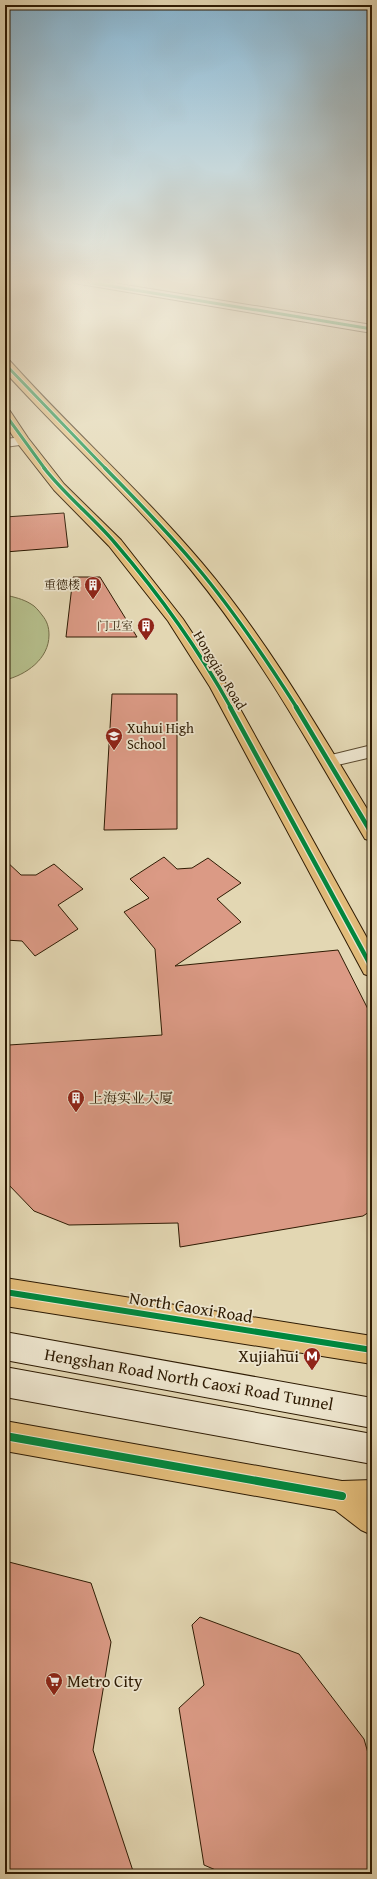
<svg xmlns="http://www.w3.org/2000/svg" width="377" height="1879" font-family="'Gentium Book Plus','Noto Serif SC',serif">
  <rect width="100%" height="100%" fill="#e3d7b3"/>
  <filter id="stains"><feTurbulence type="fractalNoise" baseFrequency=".005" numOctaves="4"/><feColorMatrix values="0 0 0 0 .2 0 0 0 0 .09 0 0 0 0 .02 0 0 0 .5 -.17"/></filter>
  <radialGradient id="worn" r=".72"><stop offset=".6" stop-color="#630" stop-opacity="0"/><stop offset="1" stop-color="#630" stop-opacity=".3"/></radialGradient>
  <path fill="#b5be8b" stroke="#726c47" d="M 5,595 C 14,597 23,599 31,604 C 35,606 39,611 42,615 C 47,621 49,627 49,635 C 49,659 26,675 5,680 Z"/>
  <path fill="#db9a85" stroke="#2e1b03" d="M 64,513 L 68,547 L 5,552 L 5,517 Z
    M 73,577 L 100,577 L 137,637 L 66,637 Z
    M 112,694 L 177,694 L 177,829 L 104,830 Z
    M 164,857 L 177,869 L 192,868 L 208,858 L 241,883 L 217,899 L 241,922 L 175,966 L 338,950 L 372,1017 L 372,1210 L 363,1216 L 180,1247 L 178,1223 L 69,1225 L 34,1211 L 6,1182 L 9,1045 L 162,1035 L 155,949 L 124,912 L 149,898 L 130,879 Z
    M 5,860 L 21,875 L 36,875 L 54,864 L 83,889 L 58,905 L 78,929 L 35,956 L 22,941 L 5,940 Z
    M 5,1561 L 91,1583 L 111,1642 L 93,1750 L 134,1874 L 5,1874 Z
    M 200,1617 L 299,1654 L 364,1739 L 372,1767 L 372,1874 L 225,1874 L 204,1865 L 179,1708 L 204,1685 L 192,1625 Z"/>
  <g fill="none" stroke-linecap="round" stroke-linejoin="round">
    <defs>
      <path id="street" d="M 23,437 L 27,438 L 29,441 L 27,444 L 5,447 L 5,439 Z
        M 372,745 L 372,757 L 329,767 L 323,765 L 320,761 L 323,757 Z"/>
      <path id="secondary" d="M 68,280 L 95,280 L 372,325 L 372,333 L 74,283 Z
        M 5,1332 L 372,1398 L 372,1428 L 5,1360 Z
        M 5,1367 L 372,1434 L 372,1464 L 5,1397 Z"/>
      <path id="primary" d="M 5,360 L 10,361 C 72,430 142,492 202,563 C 268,641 319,730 372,817 L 372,841 L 365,839 C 311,747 259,653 191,570 C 134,500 66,439 5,372 Z
        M 5,410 L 10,411 L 28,438 L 64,484 L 121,540 L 183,619 L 228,687 L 372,947 L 372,977 L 364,974 L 210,687 L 168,621 L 109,546 L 54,490 L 18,444 L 5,424 Z
        M 5,1278 L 372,1336 L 372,1364 L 5,1306 Z
        M 5,1421 L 342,1481 L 372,1480 L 372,1535 L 361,1530 L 335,1510 L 5,1451 Z"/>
    </defs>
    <use href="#street" stroke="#5b4a2f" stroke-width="2"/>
    <use href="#secondary" stroke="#2e1b03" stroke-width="2"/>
    <use href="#primary" stroke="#2e1b03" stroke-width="2"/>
    <use href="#street" fill="#ede5ce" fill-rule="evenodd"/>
    <use href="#secondary" fill="#ede5ce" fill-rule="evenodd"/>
    <use href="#primary" fill="#e2bc7a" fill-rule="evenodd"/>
    <defs>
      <path id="cycleway-far4" d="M 74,280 L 372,329
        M 5,364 L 106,469
        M 5,414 L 45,469"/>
      <path id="cycleway-far3" d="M 44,468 C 66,496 93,517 115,543 C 159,594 199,650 231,708
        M 105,468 C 136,500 168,532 196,566 C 234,611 266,659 297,708"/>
      <path id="cycleway-far2" d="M 230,707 L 372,968
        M 296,707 L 372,834"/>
      <path id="cycleway-far1" d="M 5,1292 L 372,1350"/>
      <path id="cycleway" d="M 5,1436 L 342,1496"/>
    </defs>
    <use href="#cycleway-far4" stroke="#ede5ce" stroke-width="4.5"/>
    <use href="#cycleway-far3" stroke="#ede5ce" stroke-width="5.5"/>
    <use href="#cycleway-far2" stroke="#ede5ce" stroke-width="7"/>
    <use href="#cycleway-far1" stroke="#ede5ce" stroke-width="8"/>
    <use href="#cycleway" stroke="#ede5ce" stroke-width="10"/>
    <use href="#cycleway-far4" stroke="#00873e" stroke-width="3"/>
    <use href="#cycleway-far3" stroke="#00873e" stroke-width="3.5"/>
    <use href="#cycleway-far2" stroke="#00873e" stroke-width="4.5"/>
    <use href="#cycleway-far1" stroke="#00873e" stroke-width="6"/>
    <use href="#cycleway" stroke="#00873e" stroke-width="8"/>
  </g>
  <linearGradient id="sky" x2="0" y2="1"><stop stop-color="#87b6d3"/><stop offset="0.52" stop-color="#f2eddd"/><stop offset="1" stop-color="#f2eddd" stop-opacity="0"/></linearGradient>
  <rect width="377" height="543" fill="url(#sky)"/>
  <defs>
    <symbol id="building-pin" viewBox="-11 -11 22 30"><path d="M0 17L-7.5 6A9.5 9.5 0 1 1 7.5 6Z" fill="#8f2418" stroke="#ede5ce"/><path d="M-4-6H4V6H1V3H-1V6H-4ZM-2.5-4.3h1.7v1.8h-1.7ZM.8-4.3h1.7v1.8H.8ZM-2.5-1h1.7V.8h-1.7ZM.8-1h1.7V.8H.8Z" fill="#fff"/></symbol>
    <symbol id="school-pin" viewBox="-11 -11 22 30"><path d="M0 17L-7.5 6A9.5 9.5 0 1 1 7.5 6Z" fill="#8f2418" stroke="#ede5ce"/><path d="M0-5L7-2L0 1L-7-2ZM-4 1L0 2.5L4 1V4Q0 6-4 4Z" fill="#fff"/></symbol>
    <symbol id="metro-pin" viewBox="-11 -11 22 30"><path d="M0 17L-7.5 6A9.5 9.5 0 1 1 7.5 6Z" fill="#8f2418" stroke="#ede5ce"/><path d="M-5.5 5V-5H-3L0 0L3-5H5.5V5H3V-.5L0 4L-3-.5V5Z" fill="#fff"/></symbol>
    <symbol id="supermarket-pin" viewBox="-11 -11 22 30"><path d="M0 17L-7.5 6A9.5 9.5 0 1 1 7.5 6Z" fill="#8f2418" stroke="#ede5ce"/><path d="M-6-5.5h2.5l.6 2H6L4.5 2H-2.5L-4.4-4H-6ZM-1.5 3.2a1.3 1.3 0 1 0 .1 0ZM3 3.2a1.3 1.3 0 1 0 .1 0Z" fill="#fff"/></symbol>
  </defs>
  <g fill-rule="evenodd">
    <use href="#building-pin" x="83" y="575" width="20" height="27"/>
    <use href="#building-pin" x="136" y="616" width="20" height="27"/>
    <use href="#school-pin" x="104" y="726" width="20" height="27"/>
    <use href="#building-pin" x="66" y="1088" width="20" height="27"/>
    <use href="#metro-pin" x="302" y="1346" width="20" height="27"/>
    <use href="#supermarket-pin" x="44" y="1671" width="20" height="27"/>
  </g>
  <g text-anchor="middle" stroke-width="3.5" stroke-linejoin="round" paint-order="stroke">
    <g font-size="12" fill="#2e1b03" stroke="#ede5ce" text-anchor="end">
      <text x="80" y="589">重德楼</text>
      <text x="133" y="630">门卫室</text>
    </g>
    <g font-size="14" fill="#2e1b03" stroke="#ede5ce">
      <text transform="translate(220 670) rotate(59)" y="5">Hongqiao Road</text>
    </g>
    <g font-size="14" fill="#2e1b03" stroke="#ede5ce" text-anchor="start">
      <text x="127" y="733">Xuhui High<tspan x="127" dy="16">School</tspan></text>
      <text x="89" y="1103">上海实业大厦</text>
    </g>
    <g font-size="17" fill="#2e1b03" stroke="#ede5ce">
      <text transform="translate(191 1307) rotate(9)" y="6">North Caoxi Road</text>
      <text transform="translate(189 1379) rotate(10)" y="6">Hengshan Road North Caoxi Road Tunnel</text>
    </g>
    <g font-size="17" fill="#2e1b03" stroke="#ede5ce" text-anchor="end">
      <text x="299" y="1362">Xujiahui</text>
      <text x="67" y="1687" text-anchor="start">Metro City</text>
    </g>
  </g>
  <rect width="377" height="1879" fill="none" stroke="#e3d7b3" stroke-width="20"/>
  <rect x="6" y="6" width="365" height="1867" fill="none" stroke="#2e1b03" stroke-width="2"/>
  <rect x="10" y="10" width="357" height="1859" fill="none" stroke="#2e1b03"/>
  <rect width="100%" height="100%" filter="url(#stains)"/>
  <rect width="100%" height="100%" fill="url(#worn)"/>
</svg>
